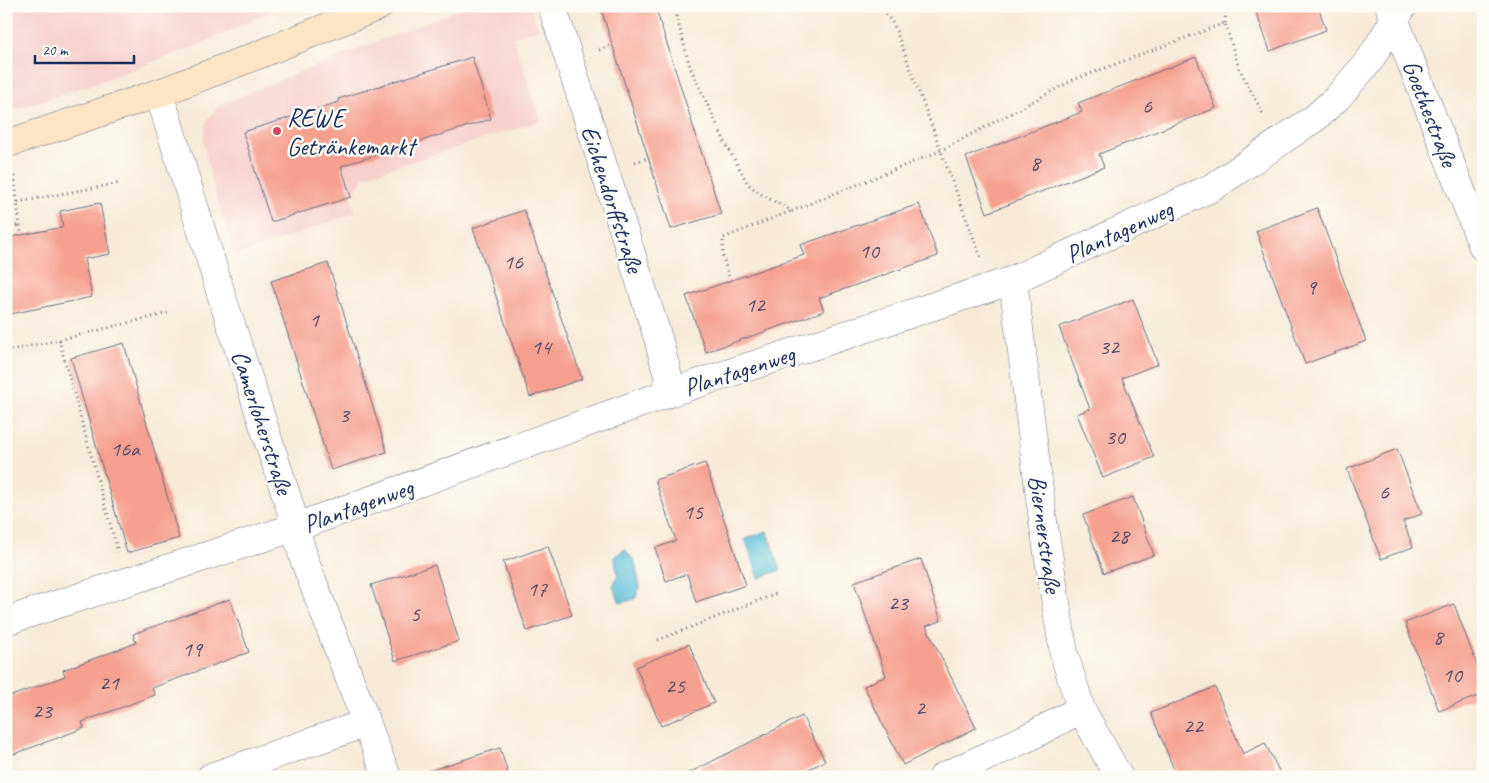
<svg xmlns="http://www.w3.org/2000/svg" width="1489" height="783" font-family="Caveat,sans-serif">
  <rect width="100%" height="100%" fill="#fdfcf7"/>
  <filter id="ink" filterUnits="userSpaceOnUse"><feTurbulence type="fractalNoise" baseFrequency=".02" numOctaves="2"/><feDisplacementMap in="SourceGraphic" scale="10" xChannelSelector="R" yChannelSelector="G"/><feConvolveMatrix kernelMatrix="1 2 1 2 8 2 1 2 1" color-interpolation-filters="sRGB"/></filter>
  <filter id="wash" filterUnits="userSpaceOnUse"><feTurbulence type="fractalNoise" baseFrequency=".0096" numOctaves="4" result="noise"/><feDisplacementMap in="SourceGraphic" scale="20" xChannelSelector="R" yChannelSelector="G"/><feGaussianBlur stdDeviation="1.12" result="paint"/><feColorMatrix in="noise" values="0 0 0 0 0 0 0 0 0 0 0 0 0 0 0 0 0 1.4 0 .05"/><feComposite in="paint" operator="in"/></filter>
  <g filter="url(#wash)">
    <rect width="100%" height="100%" fill="#f7ebd8"/>
    <path fill="#f7d0cd" d="M 6,6 L 283,6 L 201,44 L 90,85 L 6,112 Z
      M 467,6 L 531,6 L 538,29 L 513,37 L 541,121 L 365,176 L 351,197 L 355,213 L 235,256 L 211,178 L 203,141 L 206,122 L 217,107 L 265,86 Z"/>
    <path fill="#58bed6" stroke="#3a769a" d="M 767,531 L 781,570 L 759,578 L 745,539 Z
      M 625,549 L 635,562 L 640,587 L 635,599 L 620,603 L 613,586 L 618,575 L 614,557 Z"/>
    <g id="blocks">
      <path fill="#f6a08f" d="M 600,6 L 655,6 L 721,214 L 671,229 Z
        M 1254,6 L 1318,6 L 1326,30 L 1270,51 Z
        M 472,57 L 491,119 L 341,166 L 351,197 L 271,222 L 243,132 L 339,102 L 338,99 Z
        M 1196,57 L 1216,108 L 1099,154 L 1104,167 L 987,213 L 966,157 L 1082,112 L 1078,103 Z
        M 100,203 L 110,254 L 84,259 L 92,297 L 6,315 L 6,238 L 63,227 L 60,211 Z
        M 919,204 L 938,256 L 819,298 L 824,311 L 706,352 L 686,296 L 804,255 L 800,245 Z
        M 1317,208 L 1366,341 L 1305,364 L 1256,231 Z
        M 524,210 L 582,379 L 530,397 L 473,228 Z
        M 328,263 L 387,452 L 331,470 L 271,281 Z
        M 1133,299 L 1158,364 L 1122,378 L 1154,457 L 1103,478 L 1077,414 L 1090,409 L 1059,327 Z
        M 124,343 L 179,538 L 127,553 L 71,358 Z
        M 1397,449 L 1422,514 L 1403,521 L 1413,547 L 1381,559 L 1347,469 Z
        M 705,463 L 746,585 L 696,602 L 687,574 L 666,581 L 655,548 L 676,541 L 655,480 Z
        M 1133,497 L 1154,555 L 1104,573 L 1083,515 Z
        M 548,546 L 572,615 L 527,631 L 503,562 Z
        M 921,559 L 941,621 L 926,626 L 976,728 L 903,765 L 864,686 L 886,676 L 854,582 Z
        M 435,565 L 459,641 L 395,661 L 371,585 Z
        M 230,599 L 249,652 L 152,688 L 155,695 L 82,722 L 84,728 L 6,757 L 6,698 L 65,676 L 63,670 L 136,643 L 133,634 Z
        M 1454,604 L 1483,681 L 1483,694 L 1439,711 L 1405,623 Z
        M 689,644 L 714,703 L 661,726 L 636,667 Z
        M 1215,687 L 1243,754 L 1265,743 L 1282,777 L 1177,777 L 1151,713 Z
        M 802,716 L 825,761 L 793,777 L 681,777 Z
        M 500,748 L 509,777 L 428,777 L 428,771 Z"/>
    </g>
  </g>
  <g filter="url(#ink)">
    <use href="#blocks" fill-opacity="0" stroke="#687189" stroke-width="1"/>
    <g fill="none" stroke-linecap="round" stroke-linejoin="round">
      <defs>
        <path id="street" d="M 552,6 L 658,338 L 672,392
          M 1390,8 L 1483,247
          M 159,93 L 222,297 L 289,504 L 304,559 L 387,777
          M 1013,280 L 1043,521 L 1064,654 L 1081,709 L 1119,777
          M 6,621 L 296,527 L 672,392 L 1013,280 L 1213,187 L 1315,118 L 1337,98 L 1369,61 L 1403,6
          M 211,777 L 366,723
          M 943,777 L 1031,736 L 1081,709"/>
        <path id="secondary" d="M 6,144 L 159,93 L 258,55 L 379,6"/>
      </defs>
      <use href="#street" stroke="#687189" stroke-width="29"/>
      <use href="#secondary" stroke="#687189" stroke-width="29"/>
      <path stroke="#687189" stroke-width="3" stroke-dasharray="1 4" stroke-linecap="butt" d="M 673,6 L 676,17
        M 679,6 L 677,18 L 690,67 L 726,144 L 748,184 L 759,193 L 792,211 L 940,151 L 1073,80 L 1225,23 L 1239,68 L 1264,116
        M 880,6 L 894,25 L 981,258
        M 1225,23 L 1226,6
        M 599,50 L 612,45
        M 635,162 L 648,158
        M 14,176 L 21,235
        M 18,202 L 120,183
        M 6,228 L 20,225
        M 730,281 L 723,257 L 723,238 L 791,211
        M 59,340 L 118,552
        M 6,351 L 59,340 L 168,313
        M 658,640 L 778,593"/>
      <use href="#street" stroke="#fff" stroke-width="28"/>
      <use href="#secondary" stroke="#fde5c5" stroke-width="28"/>
    </g>
  </g>
  <circle fill="#d1495b" stroke="#fdfcf7" stroke-width="2" cx="277" cy="131" r="5"/>
  <g text-anchor="middle" stroke-width="5" stroke-linejoin="round" paint-order="stroke">
    <g font-size="22" fill="#524b6a">
      <text x="1147" y="113">6</text>
      <text x="1035" y="170">8</text>
      <text x="869" y="258">10</text>
      <text x="513" y="269">16</text>
      <text x="1311" y="294">9</text>
      <text x="755" y="312">12</text>
      <text x="314" y="327">1</text>
      <text x="541" y="354">14</text>
      <text x="1109" y="354">32</text>
      <text x="344" y="422">3</text>
      <text x="1115" y="444">30</text>
      <text x="125" y="456">16a</text>
      <text x="1384" y="499">6</text>
      <text x="693" y="519">15</text>
      <text x="1119" y="543">28</text>
      <text x="537" y="596">17</text>
      <text x="898" y="610">23</text>
      <text x="415" y="621">5</text>
      <text x="1438" y="644">8</text>
      <text x="192" y="656">19</text>
      <text x="1452" y="682">10</text>
      <text x="109" y="690">21</text>
      <text x="675" y="693">25</text>
      <text x="920" y="715">2</text>
      <text x="42" y="718">23</text>
      <text x="1193" y="733">22</text>
    </g>
    <g font-size="25" fill="#1b2f5e" stroke="#fdfcf7">
      <text transform="translate(1431 113) rotate(69)" y="9">Goethestraße</text>
      <text transform="translate(613 199) rotate(72)" y="9">Eichendorffstraße</text>
      <text transform="translate(1119 231) rotate(-25)" y="9">Plantagenweg</text>
      <text transform="translate(739 370) rotate(-18)" y="9">Plantagenweg</text>
      <text transform="translate(263 422) rotate(72)" y="9">Camerloherstraße</text>
      <text transform="translate(358 505) rotate(-20)" y="9">Plantagenweg</text>
      <text transform="translate(1046 534) rotate(82)" y="9">Biernerstraße</text>
    </g>
    <g font-size="25" fill="#1b2f5e" stroke="#fdfcf7" text-anchor="start">
      <text x="287" y="126">REWE<tspan x="287" dy="29">Getränkemarkt</tspan></text>
    </g>
  </g>
  <rect width="1489" height="783" fill="none" stroke="#fdfcf7" stroke-width="25"/>
  <path d="M35 55v8h99v-8" fill="none" stroke="#1b2f5e" stroke-width="2.5"/>
  <text x="42" y="55" font-size="15" fill="#1b2f5e" stroke="#fdfcf7" stroke-width="4" paint-order="stroke">20 m</text>
</svg>
